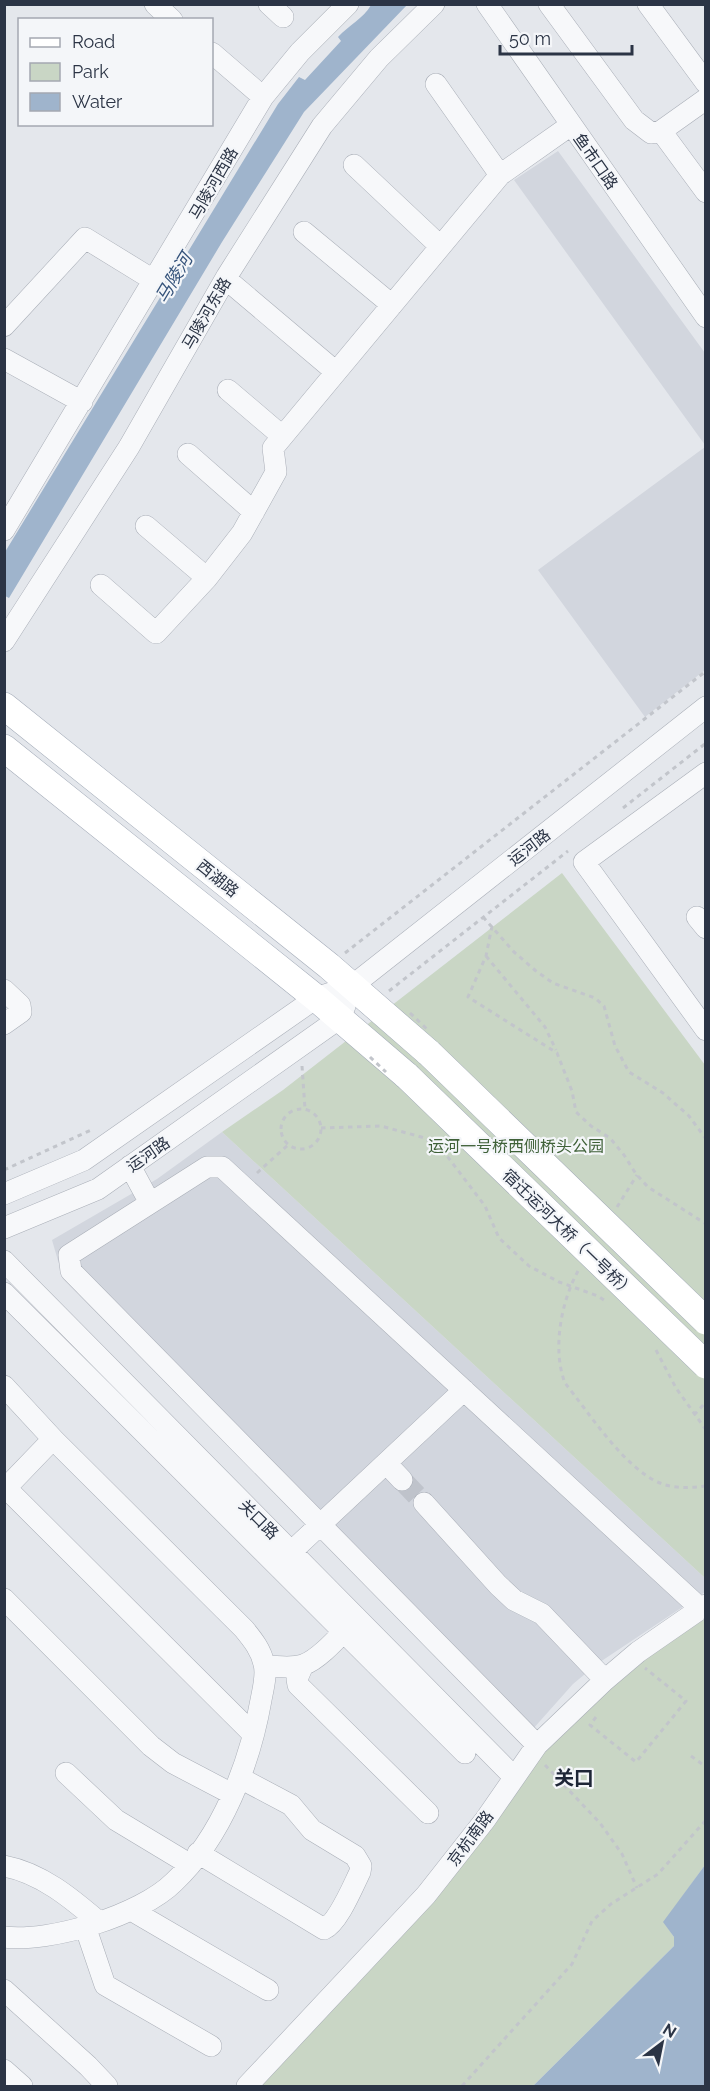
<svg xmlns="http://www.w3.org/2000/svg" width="710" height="2091" font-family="Raleway,'Noto Sans SC',sans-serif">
  <rect width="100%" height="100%" fill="#e4e7ec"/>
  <path fill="#d2d6de" d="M 558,151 L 705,353 L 705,445 L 514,180 Z
    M 705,447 L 705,670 L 645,717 L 538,570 Z
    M 222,1132 L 705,1578 L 705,1592 L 597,1664 L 573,1684 L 524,1739 L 61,1271 L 52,1240 L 157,1179 Z"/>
  <path fill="#c9d6c5" d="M 562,873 L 705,1065 L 705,1578 L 222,1132 L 283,1090 Z
    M 705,1613 L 705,1865 L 664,1922 L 674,1937 L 674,1946 L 533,2086 L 256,2086 L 577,1714 L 643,1658 Z"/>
  <path fill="#9fb4cc" d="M 371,5 L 407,5 L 304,112 L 222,242 L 9,598 L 5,596 L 5,552 L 278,104 L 299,77 L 305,80 L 341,41 L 338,37 C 349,25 363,19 371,5 Z
    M 705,1865 L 705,2086 L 533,2086 L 674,1946 L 674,1937 L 663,1922 Z"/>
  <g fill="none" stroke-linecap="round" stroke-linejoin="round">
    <path stroke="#bfc3cb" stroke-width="21" stroke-dasharray="21 10" stroke-linecap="butt" d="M 402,1480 L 424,1503"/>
    <defs>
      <path id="minor" d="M 155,4 L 172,20
        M 269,4 L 283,17
        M 487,4 L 706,317
        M 549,4 L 634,120 L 651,133 L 661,131
        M 648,4 L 706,83
        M 212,53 L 263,97
        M 436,84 L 500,175
        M 706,99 L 661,131 L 706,192
        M 354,165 L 440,246
        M 304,232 L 392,305
        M 226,279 L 336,372
        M 4,326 L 85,238 L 155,281
        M 4,359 L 82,402
        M 228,390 L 282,436
        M 188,454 L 254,512
        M 146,526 L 207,578
        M 4,530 L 263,97 L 300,52 L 348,4
        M 101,585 L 156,633 L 207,578 L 242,533 L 276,472 L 273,448 L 500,175 L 571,125
        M 4,641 L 129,447 L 227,276 L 322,126 L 379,58 L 434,4
        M 706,773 L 584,862 L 706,1030
        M 697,917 L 706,928
        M 4,990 L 20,1005 L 21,1012 L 4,1024
        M 130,1166 L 150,1203
        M 4,1194 L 84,1160 L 316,998 L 352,986 L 706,707
        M 4,1228 L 98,1189 L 340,1018 L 345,1006
        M 4,1261 L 514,1777
        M 4,1293 L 465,1753
        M 4,1386 L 53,1439
        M 386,1463 L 402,1480
        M 6,1488 L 253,1734
        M 4,1490 L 53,1439 L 244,1629 C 253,1640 261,1650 264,1664 C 267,1675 263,1689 261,1700 C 250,1763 222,1837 174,1882 C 141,1915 50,1943 4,1937
        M 424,1503 L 498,1585 L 514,1600 L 542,1614 L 605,1680
        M 291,1552 L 464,1390
        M 4,1599 L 151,1746 L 173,1763 L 232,1794
        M 303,1665 L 297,1679 L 298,1685 L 428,1813
        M 265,1666 C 277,1666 291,1669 303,1665 C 320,1659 340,1635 353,1622
        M 537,1745 L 71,1271 L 69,1255 L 207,1167 L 222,1167 L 701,1609
        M 66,1773 L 116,1820 L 189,1864
        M 198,1853 L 324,1929 C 338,1923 353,1886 360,1872 L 361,1866 L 355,1856 L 312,1830 L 291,1805 L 240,1778
        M 4,1866 C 41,1873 71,1898 99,1922
        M 131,1910 L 268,1990
        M 85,1926 L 105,1985 L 211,2046
        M 4,1990 L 88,2066 L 107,2086
        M 4,2070 L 22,2086
        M 247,2086 L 426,1895 L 485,1820 L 537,1745 L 605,1680 L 638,1652 L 706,1605"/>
      <path id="major" d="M 4,706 L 329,966 L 429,1053
        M 4,748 L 316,998 L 407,1076"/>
    </defs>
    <use href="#minor" stroke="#a9aeb7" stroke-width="22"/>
    <use href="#major" stroke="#a3abb8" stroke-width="28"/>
    <path stroke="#c2c5cb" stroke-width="3" stroke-dasharray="4.5 4.5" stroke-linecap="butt" d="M 623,808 L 706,743
      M 483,917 L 514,952 L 536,971 L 553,983 L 595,998 L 604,1006 L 615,1046 L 629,1072 L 663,1093 L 689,1116 L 706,1139
      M 492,926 L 486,956 L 468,997 L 557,1053 L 572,1091 L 576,1112 L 591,1126 L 610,1138 L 624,1155 L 636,1174 L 648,1187 L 706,1224
      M 345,953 L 706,671
      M 486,956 L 545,1027 L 556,1050
      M 389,991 L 568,851
      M 302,1066 L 305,1109
      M281 1129a20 20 0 1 1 40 0a20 20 0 1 1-40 0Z
      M 321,1128 L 381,1126 L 425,1138 L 444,1152 L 485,1206 L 499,1238 L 529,1266 L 559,1282 L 598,1296 L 607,1302
      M 4,1170 L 91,1130
      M 257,1173 L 289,1144
      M 617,1207 L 637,1175
      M 578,1271 C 561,1302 552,1350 565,1383 C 589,1413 625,1469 660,1483 C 674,1489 691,1488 706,1486
      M 656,1350 L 676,1388 L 706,1430
      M 694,1415 L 706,1402
      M 596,1717 L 590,1725 L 636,1762 L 686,1701 L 645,1668
      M 691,1756 L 706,1767
      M 545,1765 L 600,1823 L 622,1854 L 637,1888
      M 462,2086 L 572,1964 L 592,1921 L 611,1904 L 658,1874 L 706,1820"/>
    <use href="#minor" stroke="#f7f8fa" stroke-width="21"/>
    <use href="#major" stroke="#fff" stroke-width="27"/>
    <defs>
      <path id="major-bridge" d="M 429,1053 L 706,1321
        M 407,1076 L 706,1365"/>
    </defs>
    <use href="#major-bridge" stroke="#a3abb8" stroke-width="28" stroke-linecap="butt"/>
    <path stroke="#c2c5cb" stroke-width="3" stroke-dasharray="4.5 4.5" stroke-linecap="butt" d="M 410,1013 L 429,1031
      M 370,1057 L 386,1072"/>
    <use href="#major-bridge" stroke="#fff" stroke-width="27"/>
  </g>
  <g text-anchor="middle" stroke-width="4.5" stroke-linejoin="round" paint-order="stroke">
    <g font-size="16" fill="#2b3445" stroke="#f4f6f9">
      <text transform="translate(596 161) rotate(55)" y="6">鱼市口路</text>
      <text transform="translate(213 183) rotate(-60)" y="6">马陵河西路</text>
      <text transform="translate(206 313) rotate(-60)" y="6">马陵河东路</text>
      <text transform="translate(529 847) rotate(-38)" y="6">运河路</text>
      <text transform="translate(218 878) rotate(39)" y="6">西湖路</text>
      <text transform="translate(148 1154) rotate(-35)" y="6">运河路</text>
      <text transform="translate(569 1233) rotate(44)" y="6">宿迁运河大桥（一号桥）</text>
      <text transform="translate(259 1519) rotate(45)" y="6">关口路</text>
      <text transform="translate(470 1838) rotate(-53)" y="6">京杭南路</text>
    </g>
    <g font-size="16" fill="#3f6138" stroke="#f4f6f9">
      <text x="516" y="1152">运河一号桥西侧桥头公园</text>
    </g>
    <g font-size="18" font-style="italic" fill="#34527a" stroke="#f4f6f9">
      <text transform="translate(174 278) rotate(-59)" y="6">马陵河</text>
    </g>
    <g font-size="20" font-weight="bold" fill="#1d2536" stroke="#f4f6f9">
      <text x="574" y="1785">关口</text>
    </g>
  </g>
  <rect width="710" height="2091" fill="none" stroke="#2b3445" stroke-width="12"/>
  <rect x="18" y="18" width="195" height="108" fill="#f4f6f9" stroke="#a4a8b1" stroke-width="1.5"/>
  <rect x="30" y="38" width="30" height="9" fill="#ffffff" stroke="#a4a8b1" stroke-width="1.5"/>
  <text x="72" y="48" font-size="18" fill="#2b3445">Road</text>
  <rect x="30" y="63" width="30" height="18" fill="#c9d6c5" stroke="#a4a8b1" stroke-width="1.5"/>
  <text x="72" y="78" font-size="18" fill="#2b3445">Park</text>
  <rect x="30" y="93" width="30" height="18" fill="#9fb4cc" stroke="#a4a8b1" stroke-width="1.5"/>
  <text x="72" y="108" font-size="18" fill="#2b3445">Water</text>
  <g transform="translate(662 2043) rotate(32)" stroke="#f4f6f9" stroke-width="4.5" paint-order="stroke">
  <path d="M0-4.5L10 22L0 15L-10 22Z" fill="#2b3445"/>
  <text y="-9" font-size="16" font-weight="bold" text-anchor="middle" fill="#2b3445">N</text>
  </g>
  <path d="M500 45v9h132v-9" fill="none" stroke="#2b3445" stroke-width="3"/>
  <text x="509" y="45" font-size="18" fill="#2b3445" stroke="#f4f6f9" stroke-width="4.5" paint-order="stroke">50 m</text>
</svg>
